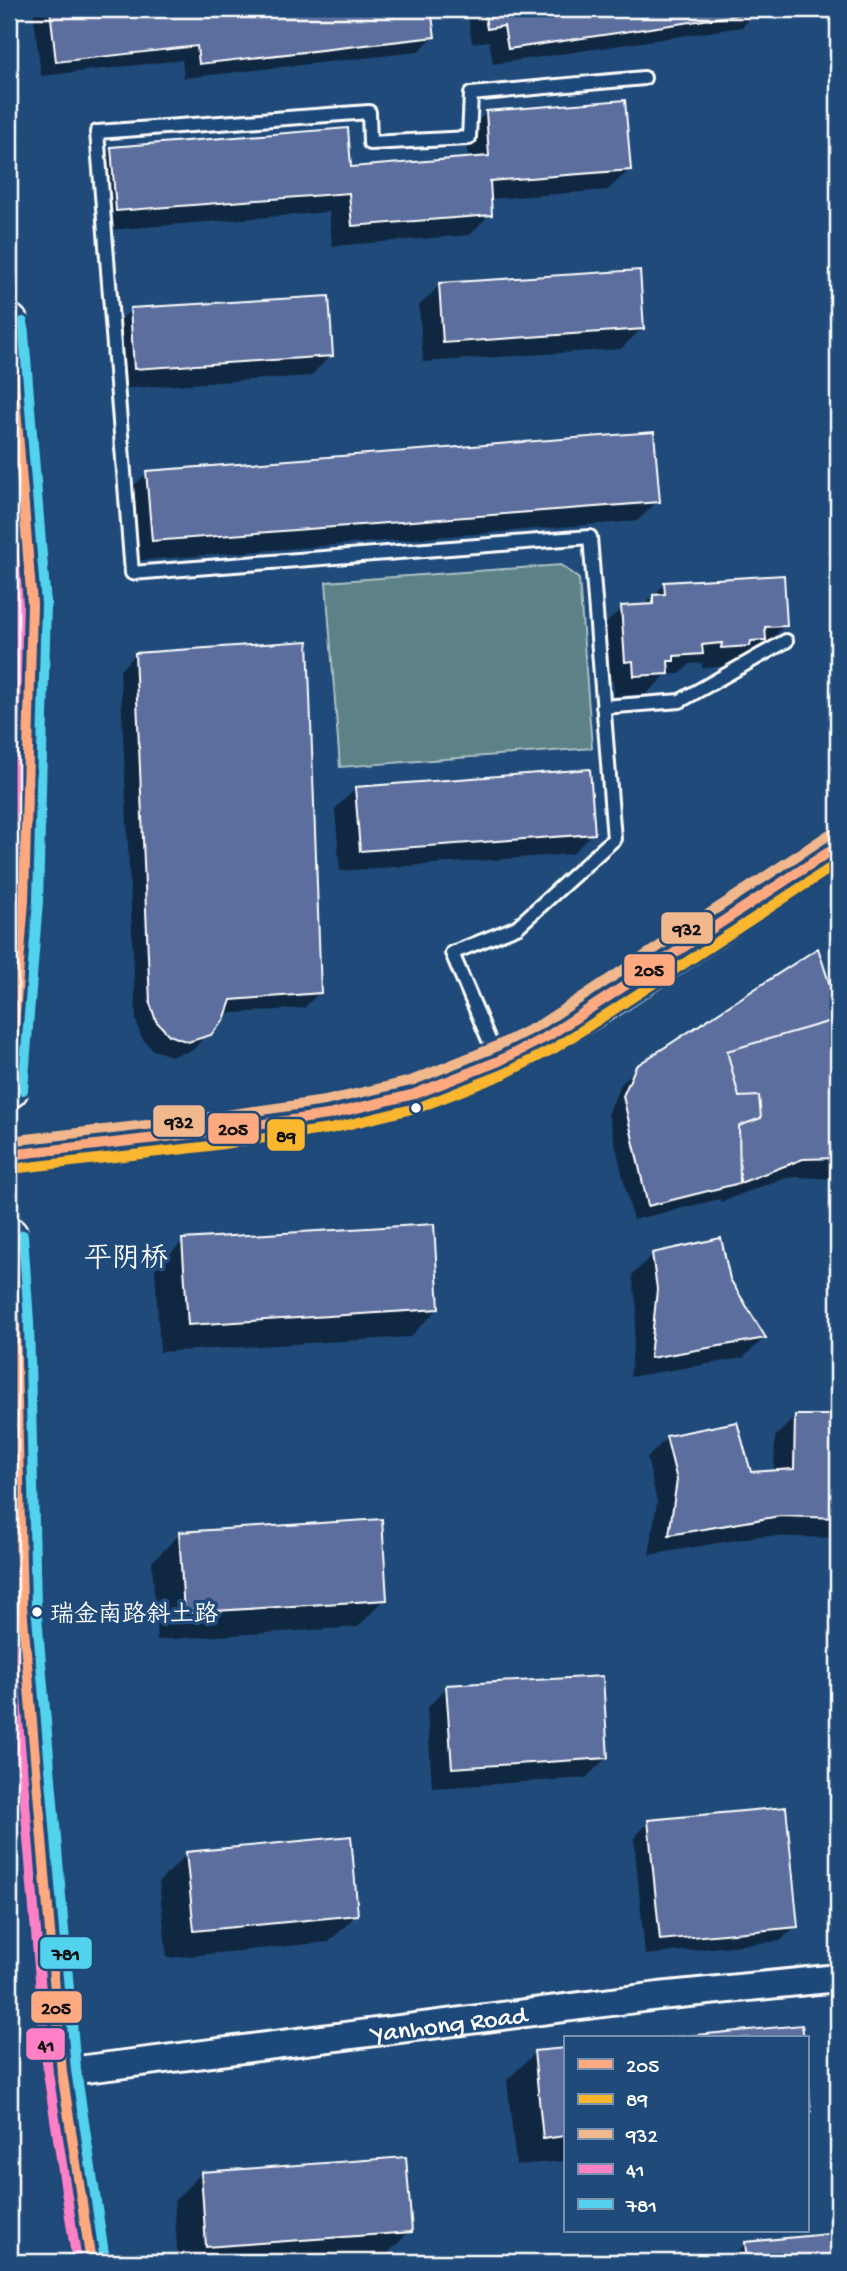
<svg xmlns="http://www.w3.org/2000/svg" width="847" height="2271" font-family="'Gochi Hand','LXGW WenKai TC',sans-serif">
  <rect width="100%" height="100%" fill="#1f4a7a"/>
  <filter id="ink" filterUnits="userSpaceOnUse"><feTurbulence type="fractalNoise" baseFrequency=".0143" numOctaves="2"/><feDisplacementMap in="SourceGraphic" scale="14" xChannelSelector="R" yChannelSelector="G"/><feConvolveMatrix kernelMatrix="1 2 1 2 8 2 1 2 1" color-interpolation-filters="sRGB"/></filter>
  <g filter="url(#ink)">
    <path fill="#5c8287" stroke="#aec0c3" stroke-width="2" d="M 561,565 L 579,579 L 592,748 L 340,767 L 326,582 Z"/>
    <path fill="#0007" d="M 33,9 L 430,9 L 433,37 L 418,52 L 184,78 L 182,60 L 41,76 Z
      M 467,9 L 757,9 L 757,11 L 742,27 L 493,64 L 489,41 L 472,43 Z
      M 486,113 L 629,170 L 608,190 L 489,199 L 490,214 L 470,235 L 332,246 L 329,212 L 96,231 L 92,169 L 112,148 L 350,168 L 468,159 L 466,133 Z
      M 440,285 L 642,328 L 621,349 L 423,362 L 419,306 Z
      M 131,310 L 331,355 L 311,376 L 114,389 L 110,331 Z
      M 147,473 L 658,501 L 637,521 L 131,561 L 126,493 Z
      M 665,584 L 785,625 L 765,646 L 757,646 L 744,659 L 734,660 L 728,666 L 702,668 L 702,663 L 690,664 L 680,674 L 666,675 L 646,694 L 614,696 L 613,681 L 605,681 L 601,628 L 622,608 L 644,605 Z
      M 135,655 L 320,992 L 304,1008 L 224,1014 L 193,1050 L 172,1056 L 153,1050 L 141,1037 L 136,1020 L 120,670 Z
      M 356,788 L 593,833 L 572,854 L 340,871 L 335,809 Z
      M 817,951 L 838,1017 L 838,1179 L 797,1177 L 781,1179 L 720,1202 L 720,1199 L 633,1220 L 608,1113 L 621,1084 L 637,1068 Z
      M 183,1241 L 438,1309 L 410,1337 L 160,1352 L 155,1269 Z
      M 653,1254 L 728,1279 L 764,1338 L 743,1358 L 630,1377 L 637,1310 L 632,1275 Z
      M 795,1417 L 838,1417 L 838,1538 L 758,1536 L 649,1555 L 657,1502 L 647,1458 L 667,1438 L 749,1474 L 774,1472 L 775,1437 Z
      M 180,1534 L 385,1599 L 358,1627 L 157,1640 L 152,1562 Z
      M 447,1687 L 606,1758 L 586,1778 L 432,1788 L 427,1708 Z
      M 649,1822 L 796,1926 L 780,1941 L 645,1955 L 634,1838 Z
      M 187,1854 L 357,1914 L 329,1942 L 167,1958 L 159,1882 Z
      M 801,2026 L 802,2038 L 681,2038 Z
      M 565,2050 L 565,2161 L 516,2165 L 507,2080 L 535,2053 Z
      M 202,2173 L 410,2231 L 382,2259 L 338,2262 L 178,2262 L 174,2201 Z
      M 838,2235 L 838,2262 L 734,2262 L 734,2255 L 746,2243 Z"/>
    <path fill="#5b6e9d" stroke="#fff" stroke-width="2" d="M 50,9 L 431,9 L 435,37 L 199,64 L 197,46 L 56,62 Z
      M 484,9 L 759,9 L 759,12 L 508,49 L 504,26 L 487,29 Z
      M 625,100 L 631,170 L 490,181 L 492,215 L 352,226 L 349,193 L 116,211 L 111,147 L 348,128 L 351,167 L 489,156 L 486,111 Z
      M 640,270 L 644,329 L 443,343 L 439,283 Z
      M 329,296 L 333,356 L 134,369 L 130,308 Z
      M 654,432 L 660,502 L 152,541 L 146,471 Z
      M 784,575 L 787,626 L 765,627 L 766,640 L 751,641 L 750,646 L 721,648 L 722,643 L 702,645 L 703,654 L 674,656 L 674,661 L 668,661 L 669,674 L 634,676 L 633,661 L 625,662 L 621,606 L 653,604 L 653,595 L 665,594 L 664,582 Z
      M 308,641 L 321,993 L 231,1000 L 224,1020 L 211,1035 L 188,1042 L 169,1035 L 156,1021 L 150,1003 L 135,653 Z
      M 590,769 L 595,834 L 360,851 L 355,787 Z
      M 818,948 L 838,1011 L 838,1019 L 727,1051 L 739,1097 L 759,1096 L 761,1118 L 739,1126 L 740,1183 L 648,1206 L 623,1096 L 636,1066 Z
      M 838,1019 L 838,1158 L 803,1159 L 740,1183 L 739,1126 L 761,1118 L 759,1096 L 739,1097 L 727,1051 Z
      M 434,1224 L 439,1309 L 188,1325 L 182,1239 Z
      M 721,1238 L 730,1279 L 766,1338 L 650,1358 L 657,1289 L 652,1253 Z
      M 795,1415 L 838,1415 L 838,1518 L 780,1516 L 669,1535 L 677,1480 L 666,1436 L 737,1422 L 751,1472 L 794,1469 Z
      M 382,1519 L 387,1600 L 184,1613 L 179,1532 Z
      M 603,1676 L 608,1758 L 452,1768 L 446,1685 Z
      M 786,1807 L 798,1927 L 660,1940 L 648,1820 Z
      M 351,1836 L 358,1915 L 194,1931 L 186,1852 Z
      M 802,2025 L 804,2038 L 664,2038 Z
      M 565,2048 L 565,2136 L 543,2139 L 534,2051 Z
      M 807,2067 L 811,2112 L 807,2112 Z
      M 406,2157 L 412,2232 L 206,2247 L 201,2172 Z
      M 838,2233 L 838,2262 L 747,2262 L 745,2242 Z"/>
    <g fill="none" stroke-linecap="round" stroke-linejoin="round">
      <defs>
        <path id="lane" d="M 603,707 L 680,701 L 786,641
          M 497,1059 L 452,953 L 517,927 L 614,839 L 590,537 L 132,573 L 97,132 L 369,112 L 370,143 L 469,138 L 471,94 L 644,78"/>
        <g id="street">
          <path id="s1" d="M 62,2072 L 659,1996 L 838,1978"/>
        </g>
        <path id="secondary" d="M 9,323 L 32,604 L 24,901 L 9,1089
          M 9,1155 L 200,1133 L 328,1115 L 415,1094 L 499,1061 L 548,1036 L 603,1002 L 838,846
          M 9,1236 L 15,1321 L 22,1606 L 62,2072 L 91,2262"/>
      </defs>
      <use href="#lane" stroke="#fff" stroke-width="18"/>
      <use href="#street" stroke="#fff" stroke-width="32"/>
      <use href="#secondary" stroke="#fff" stroke-width="42"/>
      <use href="#lane" stroke="#1f4a7a" stroke-width="12"/>
      <use href="#street" stroke="#1f4a7a" stroke-width="26"/>
      <use href="#secondary" stroke="#1f4a7a" stroke-width="37"/>
      <defs>
        <path id="bus-1" d="M 9,323 L 32,604 L 24,901 L 9,1089
          M 9,1155 L 200,1133 L 328,1115 L 415,1094 L 499,1061 L 548,1036 L 838,846
          M 9,1236 L 15,1321 L 22,1606 L 62,2072 L 91,2262"/>
        <path id="bus-2" d="M 11,1169 L 202,1147 L 330,1129 L 420,1107 L 504,1074 L 555,1048 L 838,863"/>
        <path id="bus-3" d="M 9,1141 L 198,1119 L 325,1101 L 411,1081 L 493,1048 L 541,1024 L 830,834"/>
        <path id="bus-4" d="M 9,492 L 18,604 L 9,916
          M 9,1615 L 48,2073 L 77,2262"/>
        <path id="bus-5" d="M 23,322 L 46,604 L 38,901 L 23,1090
          M 23,1235 L 29,1321 L 36,1605 L 76,2070 L 105,2260"/>
      </defs>
      <use href="#bus-1" stroke="#1f4a7a" stroke-width="16"/>
      <use href="#bus-2" stroke="#1f4a7a" stroke-width="16"/>
      <use href="#bus-3" stroke="#1f4a7a" stroke-width="16"/>
      <use href="#bus-4" stroke="#1f4a7a" stroke-width="16"/>
      <use href="#bus-5" stroke="#1f4a7a" stroke-width="16"/>
      <use href="#bus-1" stroke="#ffa980" stroke-width="10"/>
      <use href="#bus-2" stroke="#fab62d" stroke-width="10"/>
      <use href="#bus-3" stroke="#f1b78d" stroke-width="10"/>
      <use href="#bus-4" stroke="#ff80c5" stroke-width="10"/>
      <use href="#bus-5" stroke="#53d2ee" stroke-width="10"/>
    </g>
  </g>
  <g fill="#fff" stroke="#1f4a7a" stroke-width="2.5">
    <circle cx="416" cy="1108" r="6"/>
    <circle cx="37" cy="1612" r="6"/>
  </g>
  <g text-anchor="middle" stroke-width="7" stroke-linejoin="round" paint-order="stroke">
    <g font-size="24" fill="#fff" stroke="#1f4a7a" text-anchor="start">
      <text x="50" y="1621">瑞金南路斜土路</text>
    </g>
    <g font-size="26" fill="#fff" stroke="#1f4a7a">
      <text dy="9" stroke="none"><textPath href="#s1" startOffset="390">Yanhong Road</textPath></text>
    </g>
    <g font-size="28" fill="#fff" stroke="#1f4a7a">
      <text x="126" y="1266">平阴桥</text>
    </g>
  </g>
  <g stroke="#1f4a7a" stroke-width="2.5">
    <rect x="660" y="911" width="54" height="34" rx="7" fill="#f1b78d"/>
    <rect x="623" y="953" width="53" height="34" rx="7" fill="#ffa980"/>
    <rect x="152" y="1104" width="54" height="34" rx="7" fill="#f1b78d"/>
    <rect x="207" y="1112" width="53" height="33" rx="7" fill="#ffa980"/>
    <rect x="266" y="1118" width="40" height="34" rx="7" fill="#fab62d"/>
    <rect x="39" y="1936" width="54" height="34" rx="7" fill="#53d2ee"/>
    <rect x="30" y="1990" width="53" height="34" rx="7" fill="#ffa980"/>
    <rect x="25" y="2027" width="41" height="34" rx="7" fill="#ff80c5"/>
  </g>
  <g font-size="19" text-anchor="middle" font-weight="bold" fill="#111">
    <text x="687" y="935">932</text>
    <text x="649" y="976">205</text>
    <text x="179" y="1128">932</text>
    <text x="233" y="1135">205</text>
    <text x="286" y="1142">89</text>
    <text x="66" y="1960">781</text>
    <text x="56" y="2014">205</text>
    <text x="46" y="2051">41</text>
  </g>
  <rect width="847" height="2271" fill="none" stroke="#1f4a7a" stroke-width="35"/>
  <rect x="18" y="18" width="812" height="2236" fill="none" stroke="#fff" stroke-width="2.5" filter="url(#ink)"/>
  <rect x="564" y="2036" width="245" height="196" fill="#1f4a7a" stroke="#7992af" stroke-width="2"/>
  <rect x="578" y="2059" width="35" height="10" fill="#ffa980" stroke="#7992af" stroke-width="2"/>
  <text x="626" y="2072" font-size="21" fill="#ffffff">205</text>
  <rect x="578" y="2094" width="35" height="10" fill="#fab62d" stroke="#7992af" stroke-width="2"/>
  <text x="626" y="2106" font-size="21" fill="#ffffff">89</text>
  <rect x="578" y="2129" width="35" height="10" fill="#f1b78d" stroke="#7992af" stroke-width="2"/>
  <text x="626" y="2142" font-size="21" fill="#ffffff">932</text>
  <rect x="578" y="2164" width="35" height="10" fill="#ff80c5" stroke="#7992af" stroke-width="2"/>
  <text x="626" y="2176" font-size="21" fill="#ffffff">41</text>
  <rect x="578" y="2199" width="35" height="10" fill="#53d2ee" stroke="#7992af" stroke-width="2"/>
  <text x="626" y="2212" font-size="21" fill="#ffffff">781</text>
</svg>
